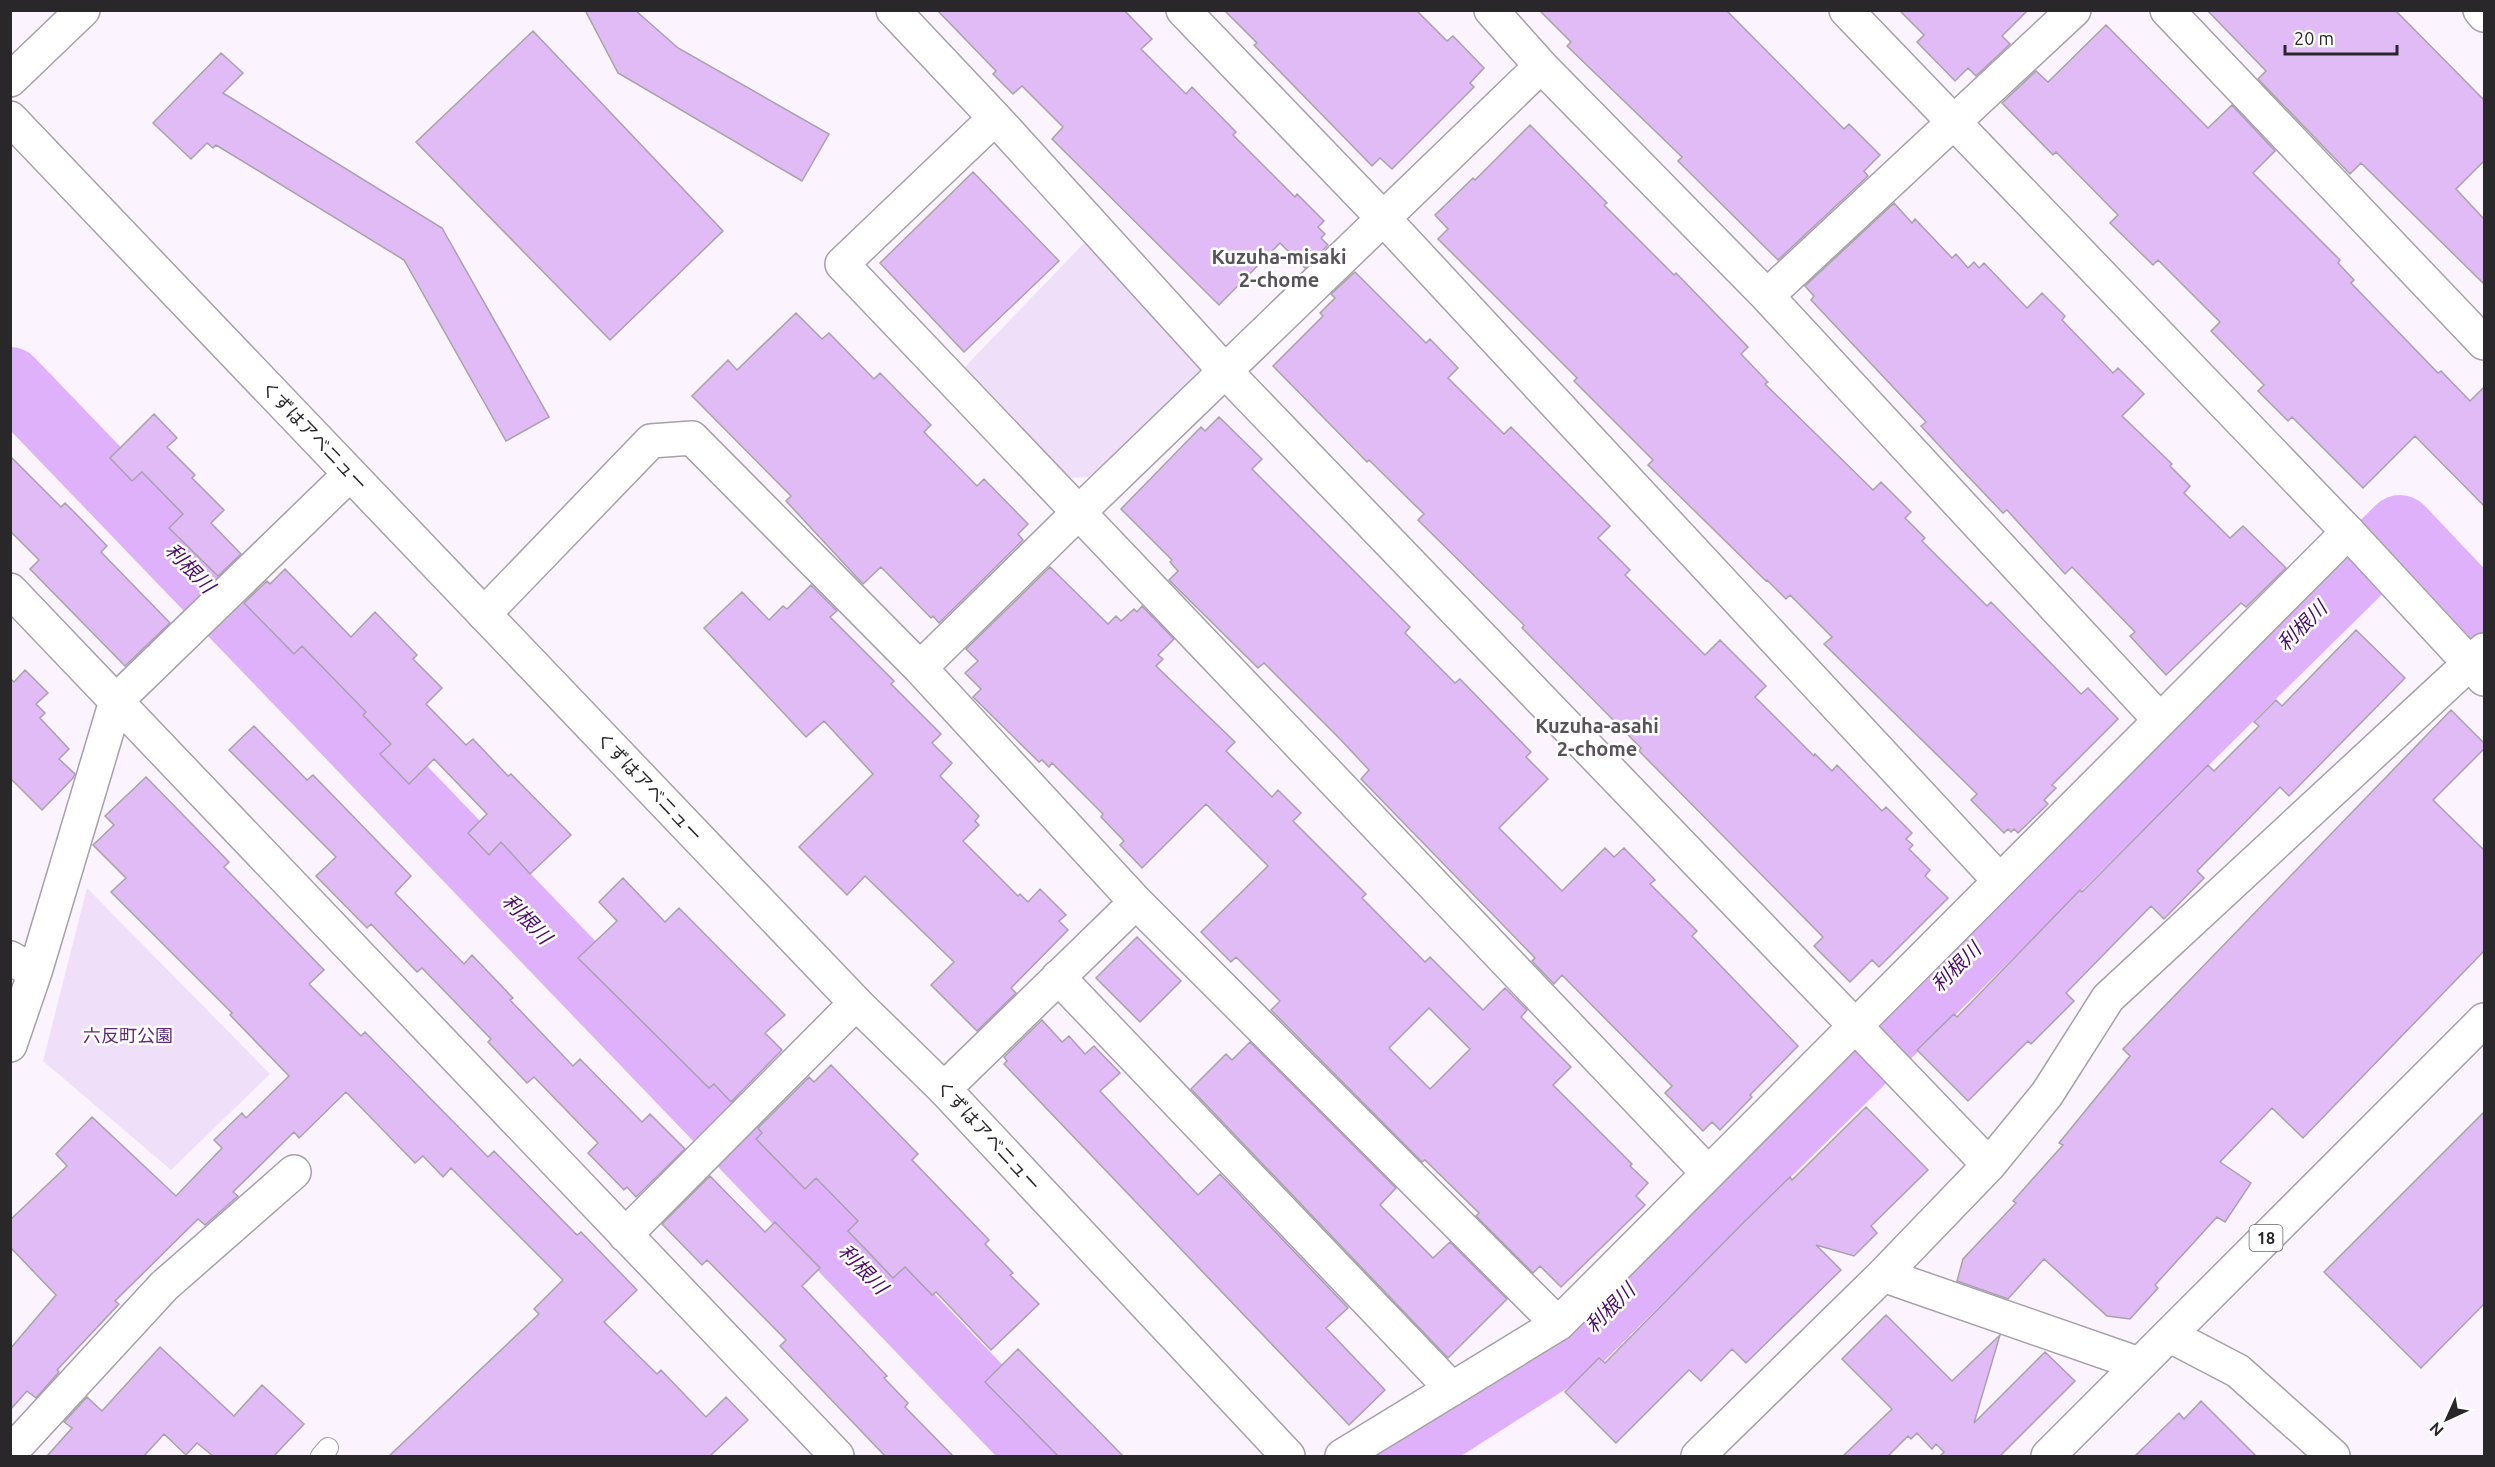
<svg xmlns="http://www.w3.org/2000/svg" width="2495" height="1467" font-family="Ubuntu,'Noto Sans JP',sans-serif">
  <rect width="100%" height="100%" fill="#fbf4ff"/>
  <path fill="#efdff9" d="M 1089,238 L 1201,351 L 1200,372 L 1092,477 L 1065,478 L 962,370 Z
    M 87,888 L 270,1074 L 171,1170 L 43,1061 Z"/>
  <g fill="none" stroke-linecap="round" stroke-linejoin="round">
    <path stroke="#e0b1fb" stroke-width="68" d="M 10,381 L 1043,1456
      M 1398,1456 L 1573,1344 L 2400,529 L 2484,618"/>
  </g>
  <path fill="#e0bbf6" stroke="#a8a2ac" stroke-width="1.5" fill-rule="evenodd" d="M 585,10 L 635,10 L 678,48 L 829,134 L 802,181 L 618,73 Z
    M 937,10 L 1124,10 L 1152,39 L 1141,49 L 1186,94 L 1192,87 L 1236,132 L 1233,135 L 1295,197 L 1297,194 L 1324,221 L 1318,227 L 1325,234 L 1321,238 L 1328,245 L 1305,268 L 1280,243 L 1219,305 L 1052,139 L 1063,127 L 1022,86 L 1013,94 L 993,74 L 996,71 Z
    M 1224,10 L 1416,10 L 1447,41 L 1453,36 L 1484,68 L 1470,83 L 1474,87 L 1392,169 L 1380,158 L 1372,166 L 1254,45 L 1257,43 Z
    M 1539,10 L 1726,10 L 1844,129 L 1849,124 L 1880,155 L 1864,171 L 1868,176 L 1778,260 L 1678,161 L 1682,157 L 1567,46 L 1571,42 Z
    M 1899,10 L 2028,10 L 2002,36 L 2010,44 L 1976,76 L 1968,68 L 1955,81 L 1917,42 L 1924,35 Z
    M 2207,10 L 2395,10 L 2484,100 L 2484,161 L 2456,189 L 2484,219 L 2484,284 L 2361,163 L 2350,174 L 2258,79 L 2266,71 Z
    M 2106,25 L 2208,128 L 2232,105 L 2275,151 L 2253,173 L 2340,260 L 2338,263 L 2354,280 L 2351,283 L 2438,373 L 2441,371 L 2470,401 L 2484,387 L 2484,506 L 2415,436 L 2363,488 L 2292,417 L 2288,421 L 2258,391 L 2264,385 L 2211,331 L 2220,322 L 2158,260 L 2153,265 L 2110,223 L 2118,215 L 2056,152 L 2053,155 L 2002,103 L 2036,71 L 2048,82 Z
    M 533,31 L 723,231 L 610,340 L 416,142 Z
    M 221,53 L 243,73 L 223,93 L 442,228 L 549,417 L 506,441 L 404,260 L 216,145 L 213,148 L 207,143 L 191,159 L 153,123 Z
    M 1530,125 L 1607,203 L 1604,205 L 1674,275 L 1676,273 L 1748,347 L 1741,354 L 1768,382 L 1765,384 L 1873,490 L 1881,482 L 1911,512 L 1905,518 L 1925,538 L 1922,541 L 1987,606 L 1991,602 L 2081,694 L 2088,688 L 2118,719 L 2052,785 L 2056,788 L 2044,800 L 2048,804 L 2018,833 L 2014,829 L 2011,832 L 2008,829 L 2004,833 L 1971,800 L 1977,794 L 1824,644 L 1832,637 L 1790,595 L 1786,599 L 1767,580 L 1766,581 L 1648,465 L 1653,460 L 1574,381 L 1577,378 L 1438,239 L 1448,229 L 1435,215 L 1473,178 L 1475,180 Z
    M 973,172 L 1059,261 L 964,352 L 880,263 Z
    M 1894,203 L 1912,223 L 1915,219 L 1952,258 L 1956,254 L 1968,268 L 1974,262 L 1979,268 L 1984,263 L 2027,308 L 2042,293 L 2065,316 L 2062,320 L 2113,373 L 2118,368 L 2144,394 L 2122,416 L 2172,464 L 2170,466 L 2190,486 L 2184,493 L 2230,538 L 2243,526 L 2286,568 L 2246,607 L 2241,603 L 2166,675 L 2130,636 L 2135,632 L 2072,567 L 2065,574 L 2007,510 L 2003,513 L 1960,468 L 1921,426 L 1926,422 L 1811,300 L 1814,296 L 1805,286 Z
    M 1355,272 L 1426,343 L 1430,339 L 1458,368 L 1448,378 L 1504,434 L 1511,427 L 1610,526 L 1598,538 L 1630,570 L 1625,575 L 1705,655 L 1720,640 L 1766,686 L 1755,697 L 1814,756 L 1815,754 L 1832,771 L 1837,765 L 1882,811 L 1886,807 L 1912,833 L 1906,839 L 1913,845 L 1909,849 L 1930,870 L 1925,876 L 1948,898 L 1879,967 L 1872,960 L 1850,982 L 1814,946 L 1823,937 L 1639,751 L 1641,748 L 1522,628 L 1524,625 L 1418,520 L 1424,514 L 1369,460 L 1367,462 L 1273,366 L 1323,316 L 1320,313 L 1335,298 L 1331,294 Z
    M 796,313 L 822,339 L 829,333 L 874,379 L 880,373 L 931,425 L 924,432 L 977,486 L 984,479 L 1028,524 L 1018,534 L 1023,540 L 939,623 L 933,616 L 931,618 L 881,567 L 863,584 L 786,501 L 791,496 L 692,396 L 728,360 L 737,370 Z
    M 154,414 L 177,438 L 167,447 L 195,475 L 192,478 L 224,510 L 211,523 L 241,554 L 218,576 L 169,528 L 183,514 L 142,472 L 132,481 L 110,458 Z
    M 1219,417 L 1262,459 L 1252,469 L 1410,627 L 1405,633 L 1455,683 L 1460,679 L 1531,752 L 1526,757 L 1548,779 L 1499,828 L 1562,891 L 1605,848 L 1614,857 L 1624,848 L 1655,880 L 1650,884 L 1697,931 L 1692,936 L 1798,1046 L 1750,1095 L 1752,1097 L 1720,1130 L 1712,1122 L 1703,1131 L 1665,1093 L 1672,1086 L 1562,975 L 1554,984 L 1532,961 L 1535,958 L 1361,779 L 1369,770 L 1340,739 L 1264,663 L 1258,668 L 1169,580 L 1178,571 L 1170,562 L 1172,560 L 1121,509 L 1201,427 L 1205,431 Z
    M 10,456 L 61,507 L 65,503 L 81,519 L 107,546 L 101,552 L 170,623 L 125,666 L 30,569 L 39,560 L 10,531 Z
    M 1050,567 L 1108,624 L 1116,616 L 1121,621 L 1134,609 L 1137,612 L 1142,606 L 1174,639 L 1158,655 L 1163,659 L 1156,666 L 1235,742 L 1226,751 L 1272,797 L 1278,790 L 1301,813 L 1293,821 L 1366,894 L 1362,898 L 1425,962 L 1430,957 L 1483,1010 L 1505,988 L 1527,1010 L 1521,1017 L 1571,1067 L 1553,1085 L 1632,1164 L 1630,1166 L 1648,1183 L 1636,1196 L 1645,1205 L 1561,1287 L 1540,1266 L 1533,1273 L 1476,1216 L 1479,1213 L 1425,1160 L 1422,1162 L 1271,1010 L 1280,1001 L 1236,957 L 1231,962 L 1201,932 L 1268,866 L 1206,804 L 1142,868 L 1120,845 L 1124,841 L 1101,817 L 1103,814 L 1052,763 L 1049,767 L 1042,760 L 1039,762 L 973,697 L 981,689 L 965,673 L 978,661 L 966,649 ZM 1429,1008 L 1470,1049 L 1430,1089 L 1389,1048 Z
    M 285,569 L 351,637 L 375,612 L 417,655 L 413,659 L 442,688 L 426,704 L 466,745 L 473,739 L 508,776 L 511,774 L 571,835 L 530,874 L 501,842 L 489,855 L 468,833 L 487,814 L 434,759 L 409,784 L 380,754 L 391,744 L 363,715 L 366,712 L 302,646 L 294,654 L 244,603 L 267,581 L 270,584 Z
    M 811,585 L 837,611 L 830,617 L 894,681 L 891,684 L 941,734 L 932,743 L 952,763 L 940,776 L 979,816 L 975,821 L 979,825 L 963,841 L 1018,896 L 1020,894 L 1028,902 L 1040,889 L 1066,915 L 1059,921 L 1068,930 L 1011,988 L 1016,993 L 977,1031 L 931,985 L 954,962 L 865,876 L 847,895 L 799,847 L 873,774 L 824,721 L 806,737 L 704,628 L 742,592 L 769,620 L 783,606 L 787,609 Z
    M 2356,630 L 2405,678 L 2289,796 L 2280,787 L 2197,871 L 2204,878 L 2164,919 L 2151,906 L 2066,993 L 2074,1001 L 2031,1044 L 2028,1041 L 1968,1101 L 1917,1050 L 1954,1014 L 1957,1017 L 2080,890 L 2082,892 L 2208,765 L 2214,771 L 2259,726 L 2254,722 L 2276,700 L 2282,706 Z
    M 25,670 L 48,693 L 36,704 L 45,713 L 40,718 L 69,749 L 59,759 L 75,774 L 73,778 L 42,810 L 10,778 L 10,678 L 14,682 Z
    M 2451,710 L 2484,743 L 2484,749 L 2433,800 L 2484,850 L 2484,951 L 2303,1138 L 2272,1108 L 2220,1162 L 2251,1183 L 2225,1222 L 2217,1217 L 2155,1285 L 2158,1288 L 2130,1319 L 2107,1316 L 2044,1259 L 2008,1299 L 1957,1281 L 1963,1259 L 2016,1203 L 2013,1201 L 2063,1145 L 2059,1143 L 2130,1056 L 2123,1049 Z
    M 254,726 L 307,780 L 313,775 L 411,876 L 395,893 L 464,964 L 472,955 L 513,998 L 510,1000 L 573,1066 L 580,1059 L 642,1122 L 650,1114 L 685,1149 L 636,1197 L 627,1187 L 624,1190 L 588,1153 L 598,1143 L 534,1077 L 527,1083 L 488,1042 L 491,1039 L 422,968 L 417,972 L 371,924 L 367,928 L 316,876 L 336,857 L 229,750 Z
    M 146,777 L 229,862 L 224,867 L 324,970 L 309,984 L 361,1036 L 365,1032 L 488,1157 L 494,1151 L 577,1235 L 581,1232 L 637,1290 L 604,1322 L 657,1374 L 661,1370 L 706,1417 L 726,1397 L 748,1420 L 710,1456 L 389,1456 L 539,1314 L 534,1309 L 563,1280 L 451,1168 L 443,1177 L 423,1156 L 415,1163 L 346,1092 L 299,1138 L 294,1132 L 233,1192 L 238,1196 L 205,1225 L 198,1219 L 115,1301 L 119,1304 L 57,1370 L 59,1372 L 36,1398 L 27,1391 L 10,1410 L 10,1349 L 56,1295 L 10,1247 L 10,1220 L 67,1166 L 56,1154 L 92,1117 L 176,1196 L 222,1148 L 214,1140 L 242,1113 L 246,1118 L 289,1076 L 230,1015 L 232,1013 L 111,892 L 126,878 L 93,845 L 114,825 L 105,816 Z
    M 623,878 L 665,922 L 679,908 L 785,1015 L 765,1033 L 782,1050 L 731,1102 L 714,1084 L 709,1088 L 578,958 L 617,921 L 599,902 Z
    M 1137,937 L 1181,981 L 1140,1022 L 1096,978 Z
    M 1042,1020 L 1062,1042 L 1069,1036 L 1085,1054 L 1094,1046 L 1120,1073 L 1100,1091 L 1198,1195 L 1220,1174 L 1348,1308 L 1326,1328 L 1385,1390 L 1349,1425 L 1004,1064 L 1007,1061 L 1004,1057 Z
    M 1250,1042 L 1396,1188 L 1380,1205 L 1433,1258 L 1450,1242 L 1507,1299 L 1448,1358 L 1191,1089 L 1226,1054 L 1232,1060 Z
    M 831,1065 L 918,1154 L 912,1160 L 989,1240 L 985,1244 L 1013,1273 L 1010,1275 L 1039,1304 L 991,1350 L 936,1292 L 932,1295 L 905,1267 L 893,1278 L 848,1231 L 858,1221 L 816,1178 L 805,1189 L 756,1139 L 762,1133 L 758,1128 L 809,1077 L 814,1082 Z
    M 1866,1107 L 1928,1170 L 1871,1226 L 1877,1233 L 1854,1256 L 1816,1245 L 1841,1270 L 1746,1363 L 1732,1349 L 1701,1381 L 1689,1370 L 1616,1443 L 1565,1392 L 1599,1358 L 1605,1363 L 1743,1223 L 1790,1177 L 1792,1180 Z
    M 2484,1112 L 2484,1304 L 2421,1368 L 2324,1272 Z
    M 710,1176 L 765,1232 L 775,1222 L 820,1268 L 802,1286 L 887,1376 L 884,1378 L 908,1403 L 905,1407 L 953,1456 L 885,1456 L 780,1346 L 786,1340 L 707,1260 L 702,1265 L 662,1224 Z
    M 1886,1315 L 1952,1381 L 2000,1335 L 1974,1423 L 2045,1352 L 2075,1381 L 2000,1456 L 1940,1456 L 1944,1452 L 1936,1444 L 1932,1449 L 1917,1433 L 1911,1439 L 1908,1436 L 1888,1456 L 1843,1456 L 1892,1409 L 1842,1359 Z
    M 160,1347 L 234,1416 L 262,1385 L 304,1424 L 274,1456 L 213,1456 L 197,1443 L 186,1455 L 164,1434 L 144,1456 L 47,1456 L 72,1428 L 64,1422 L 87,1397 L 102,1411 Z
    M 1018,1349 L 1123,1456 L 1058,1456 L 985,1382 Z
    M 2201,1401 L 2256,1456 L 2135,1456 L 2179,1413 L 2184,1419 Z"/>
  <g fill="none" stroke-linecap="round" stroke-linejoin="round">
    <defs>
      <path id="lane" d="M 321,1456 L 328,1448"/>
      <path id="street" d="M 893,10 L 995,118 L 1225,371 L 1989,1165
        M 1183,10 L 1384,219 L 2000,881
        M 1491,10 L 1541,66 L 1767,296 L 2160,720
        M 2167,10 L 2484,343
        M 2480,10 L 2484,15
        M 10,80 L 83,10
        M 995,118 L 842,264 L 1708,1173
        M 1767,296 L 2074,10
        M 10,590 L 837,1456
        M 484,614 L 651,441 L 692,438 L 920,668 L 1136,902 L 1558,1324
        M 920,668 L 1080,511 L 1541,66
        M 10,958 L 35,972
        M 1058,977 L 1452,1389
        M 10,1045 L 35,972 L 116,701 L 350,474
        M 944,1089 L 1136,902
        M 625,1235 L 856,1003
        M 1883,1275 L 2139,1364
        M 2169,1335 L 2238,1371 L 2333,1456
        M 10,1453 L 164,1286 L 294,1172
        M 1342,1456 L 1558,1324 L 2348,532
        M 1698,1456 L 1883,1275 L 1989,1165 L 2047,1094 L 2108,998 L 2484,650"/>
      <path id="secondary" d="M 1846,10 L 2348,532 L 2484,679
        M 10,118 L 856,1003 L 944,1089 L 1288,1456"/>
      <path id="primary" d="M 2048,1456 L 2484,1020"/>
    </defs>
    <use href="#lane" stroke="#a7a0aa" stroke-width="22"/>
    <use href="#street" stroke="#a7a0aa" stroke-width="36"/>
    <use href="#secondary" stroke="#a7a0aa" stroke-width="36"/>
    <use href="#primary" stroke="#a7a0aa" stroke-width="36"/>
    <use href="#lane" stroke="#fff" stroke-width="20"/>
    <use href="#street" stroke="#fff" stroke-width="33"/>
    <use href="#secondary" stroke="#fff" stroke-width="33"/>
    <use href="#primary" stroke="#fff" stroke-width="33"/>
  </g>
  <g text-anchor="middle" stroke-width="5" stroke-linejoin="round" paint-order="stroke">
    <rect fill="#fff" stroke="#69686a" stroke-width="1.5" x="2249.5" y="1225" width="33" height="26" rx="4.5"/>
    <g font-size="16" font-weight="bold" fill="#29272a">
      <text x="2266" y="1244">18</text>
    </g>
    <g font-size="18" fill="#29272a" stroke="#fff">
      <text transform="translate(314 436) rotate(46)" y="6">くずはアベニュー</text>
      <text transform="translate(649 787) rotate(46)" y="6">くずはアベニュー</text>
      <text transform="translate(988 1136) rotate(47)" y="6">くずはアベニュー</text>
    </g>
    <g font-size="18" fill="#60277b" stroke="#fff">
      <text x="128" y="1042">六反町公園</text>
    </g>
    <g font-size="20" font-weight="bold" fill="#58525b" stroke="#fff">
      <text x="1279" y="264">Kuzuha-misaki<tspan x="1279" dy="23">2-chome</tspan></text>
      <text x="1597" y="733">Kuzuha-asahi<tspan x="1597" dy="23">2-chome</tspan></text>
    </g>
    <g font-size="20" font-style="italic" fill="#4a0c64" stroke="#fff">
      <text transform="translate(190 568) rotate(46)" y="7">利根川</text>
      <text transform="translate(2302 626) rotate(-45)" y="7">利根川</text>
      <text transform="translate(527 919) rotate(46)" y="7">利根川</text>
      <text transform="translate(1956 967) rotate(-45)" y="7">利根川</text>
      <text transform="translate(863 1269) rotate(46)" y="7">利根川</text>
      <text transform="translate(1610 1308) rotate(-45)" y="7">利根川</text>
    </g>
  </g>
  <rect width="2495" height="1467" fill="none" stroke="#29272a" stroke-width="24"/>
  <g transform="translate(2447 1419) rotate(225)" stroke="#ffffff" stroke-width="4.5" paint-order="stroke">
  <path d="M0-4.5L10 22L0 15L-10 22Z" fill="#29272a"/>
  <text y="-9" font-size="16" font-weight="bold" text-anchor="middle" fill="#29272a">N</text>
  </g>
  <path d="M2285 45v9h112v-9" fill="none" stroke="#29272a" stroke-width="3"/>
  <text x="2294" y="45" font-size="18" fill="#29272a" stroke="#ffffff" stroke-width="4.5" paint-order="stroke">20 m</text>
</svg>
